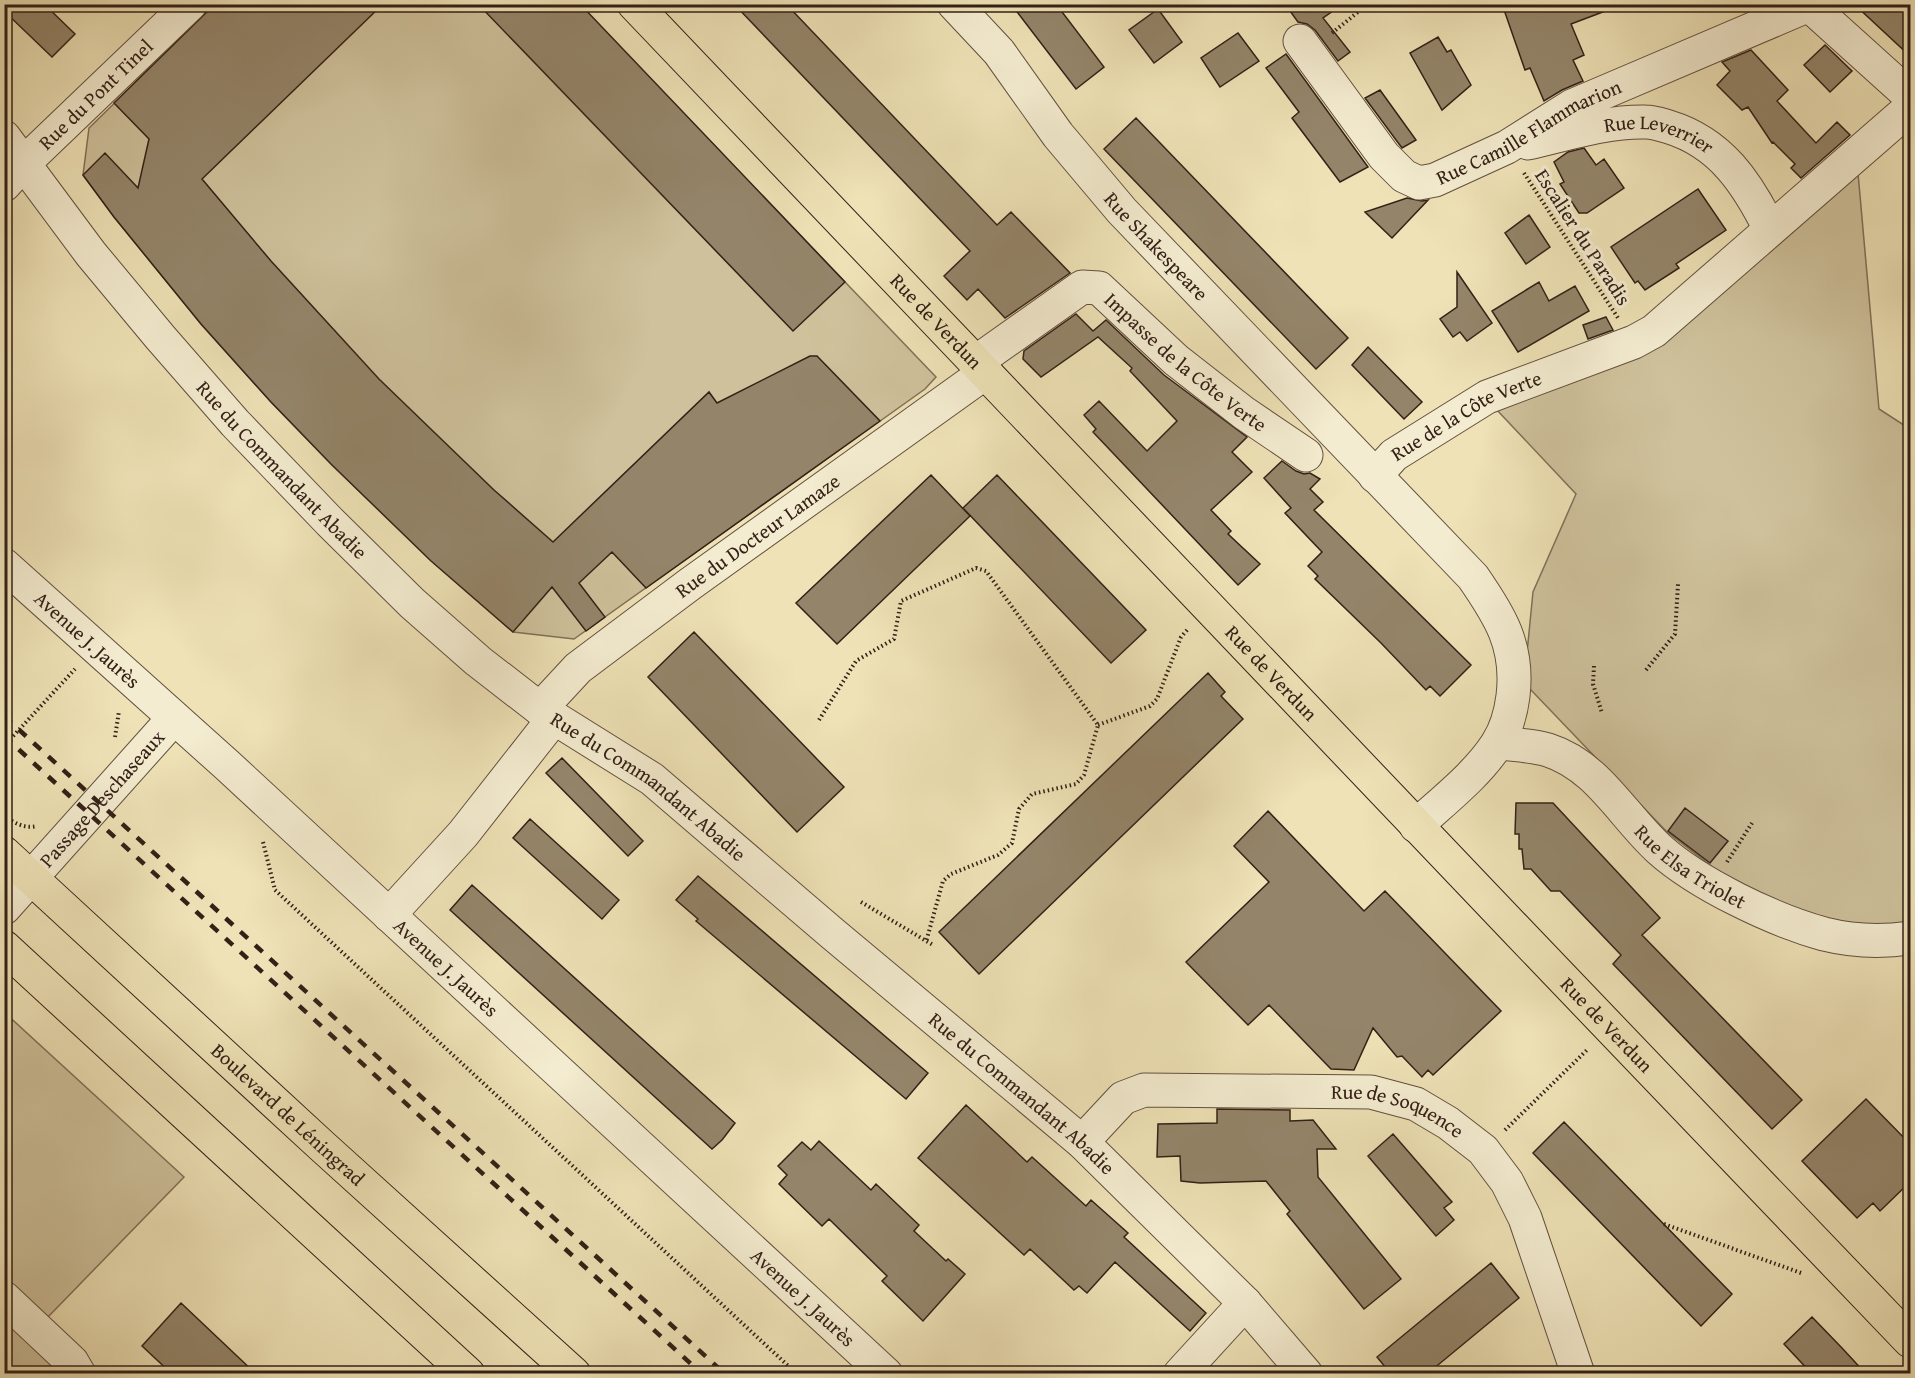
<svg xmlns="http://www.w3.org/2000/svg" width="1915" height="1378" font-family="'Gentium Book Plus',serif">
  <rect width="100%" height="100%" fill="#eee2b6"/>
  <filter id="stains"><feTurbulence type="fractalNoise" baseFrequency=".00333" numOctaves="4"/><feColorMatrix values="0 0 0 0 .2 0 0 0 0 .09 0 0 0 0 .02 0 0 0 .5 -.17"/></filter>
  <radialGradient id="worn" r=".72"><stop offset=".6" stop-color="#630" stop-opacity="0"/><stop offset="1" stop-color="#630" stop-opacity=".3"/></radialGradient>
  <path fill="#cec19b" stroke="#807059" stroke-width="1.5" d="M 215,5 L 580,5 L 936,377 L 925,389 L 574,639 L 513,632 L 431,560 L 332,465 L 271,402 L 201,324 L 114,217 L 83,175 L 89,128 Z
    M 1858,173 L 1879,409 L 1910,429 L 1910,927 L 1874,930 L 1797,913 L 1715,869 L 1667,832 L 1530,689 L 1527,653 L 1533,592 L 1576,494 L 1496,409 L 1653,348 Z
    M 4,1012 L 184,1177 L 47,1318 L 85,1357 L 98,1373 L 5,1373 Z"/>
  <path fill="#94856a" stroke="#332017" stroke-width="1.5" d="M 4,4 L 44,4 L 75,34 L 52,57 L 4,11 Z
    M 215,4 L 383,4 L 202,179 L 271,261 L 379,379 L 494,490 L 553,542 L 709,392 L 717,403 L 810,356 L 817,356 L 880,421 L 646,588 L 612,552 L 579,583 L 605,617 L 586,631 L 552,587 L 513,632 L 431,561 L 332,465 L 271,402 L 201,324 L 114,217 L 83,175 L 105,153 L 138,188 L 149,139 L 114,103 Z
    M 478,4 L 580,4 L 845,282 L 793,331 Z
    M 734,4 L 786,4 L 997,225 L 1011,212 L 1070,273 L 1005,318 L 978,289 L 967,300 L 944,276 L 970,251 Z
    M 1011,4 L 1056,4 L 1104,67 L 1076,89 Z
    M 1285,4 L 1343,4 L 1323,18 L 1350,52 L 1338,61 L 1315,30 L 1307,24 L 1298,22 Z
    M 1502,4 L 1615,4 L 1616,7 L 1571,24 L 1584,55 L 1573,60 L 1583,81 L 1562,90 L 1544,101 L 1530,68 L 1525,70 Z
    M 1854,4 L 1903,4 L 1911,12 L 1911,57 Z
    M 1158,9 L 1182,42 L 1154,63 L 1129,30 Z
    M 1238,33 L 1259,61 L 1220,87 L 1201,58 Z
    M 1438,37 L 1447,52 L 1451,50 L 1471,85 L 1442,110 L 1410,53 Z
    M 1825,45 L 1852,71 L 1830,92 L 1804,65 Z
    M 1751,50 L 1788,90 L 1777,101 L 1816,143 L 1837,122 L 1850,135 L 1801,178 L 1791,168 L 1795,164 L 1773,142 L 1772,143 L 1748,107 L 1742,110 L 1717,85 L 1730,71 L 1722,62 Z
    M 1286,54 L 1368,167 L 1340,182 L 1292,118 L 1299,112 L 1266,68 Z
    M 1380,90 L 1416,140 L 1402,148 L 1365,98 Z
    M 1136,118 L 1348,338 L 1316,369 L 1104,149 Z
    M 1584,148 L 1596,165 L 1604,159 L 1624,188 L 1587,213 L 1579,213 L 1560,184 L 1564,182 L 1554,162 L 1568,152 Z
    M 1698,189 L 1726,230 L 1676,264 L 1679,268 L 1645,290 L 1638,281 L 1635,283 L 1611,247 Z
    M 1407,198 L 1422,201 L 1428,200 L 1392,238 L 1365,212 Z
    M 1529,215 L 1550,247 L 1526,264 L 1505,233 Z
    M 1457,272 L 1492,323 L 1467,341 L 1460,332 L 1453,337 L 1440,319 L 1457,307 Z
    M 1539,282 L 1549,301 L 1575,286 L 1589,311 L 1518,352 L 1492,311 Z
    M 1076,314 L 1093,331 L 1106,320 L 1164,375 L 1247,437 L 1232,452 L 1252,472 L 1211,510 L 1231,531 L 1228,534 L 1260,564 L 1238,585 L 1093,432 L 1096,429 L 1084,415 L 1099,401 L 1147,451 L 1177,421 L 1130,371 L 1132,368 L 1098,337 L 1041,377 L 1023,359 L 1024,351 Z
    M 1606,317 L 1613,330 L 1588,339 L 1583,325 Z
    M 1368,347 L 1422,402 L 1404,419 L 1352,365 Z
    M 1282,461 L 1296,471 L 1304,474 L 1310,473 L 1320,479 L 1310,489 L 1323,502 L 1314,510 L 1471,665 L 1440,696 L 1430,686 L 1426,690 L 1381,643 L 1315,579 L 1318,576 L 1308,566 L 1322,552 L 1285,513 L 1291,508 L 1264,478 Z
    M 931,475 L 970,516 L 837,644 L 796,603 Z
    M 997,475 L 1146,630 L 1111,663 L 963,508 Z
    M 694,632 L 844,787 L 797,832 L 648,677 Z
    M 1208,673 L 1225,692 L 1221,696 L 1243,719 L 979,974 L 939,932 Z
    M 562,758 L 643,841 L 628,856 L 546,773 Z
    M 1516,803 L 1553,803 L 1660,918 L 1642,935 L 1802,1100 L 1772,1129 L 1613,964 L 1621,955 L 1560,891 L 1551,891 L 1531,869 L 1524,869 L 1522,849 L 1519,849 L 1519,834 L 1515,834 Z
    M 1685,808 L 1728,841 L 1710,863 L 1668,831 Z
    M 1268,811 L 1364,911 L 1385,891 L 1501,1011 L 1433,1075 L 1428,1070 L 1422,1077 L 1402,1056 L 1397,1057 L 1373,1028 L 1354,1070 L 1331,1069 L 1269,1005 L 1248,1025 L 1186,962 L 1269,882 L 1234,846 Z
    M 530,819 L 619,900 L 602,919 L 513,838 Z
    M 698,876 L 928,1073 L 906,1099 L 696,921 L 698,919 L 676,900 Z
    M 472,885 L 735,1123 L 722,1140 L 712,1149 L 450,910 Z
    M 1866,1099 L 1911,1145 L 1911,1181 L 1880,1211 L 1873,1203 L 1857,1218 L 1802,1161 Z
    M 966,1105 L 1027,1162 L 1032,1157 L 1086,1206 L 1091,1200 L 1128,1233 L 1124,1237 L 1206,1313 L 1190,1331 L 1115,1262 L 1087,1293 L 1079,1286 L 1074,1290 L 1030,1249 L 1024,1255 L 918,1158 Z
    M 1217,1109 L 1290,1110 L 1290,1121 L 1313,1120 L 1336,1149 L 1317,1149 L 1318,1177 L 1401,1279 L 1364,1309 L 1287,1214 L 1290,1211 L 1266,1181 L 1200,1183 L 1181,1181 L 1180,1156 L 1157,1157 L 1158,1124 L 1217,1123 Z
    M 1564,1122 L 1732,1294 L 1701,1326 L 1533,1153 Z
    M 1393,1134 L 1452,1202 L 1444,1208 L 1454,1220 L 1436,1236 L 1368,1156 Z
    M 819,1141 L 871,1190 L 876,1184 L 919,1225 L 914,1231 L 946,1261 L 948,1259 L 965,1274 L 923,1321 L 882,1281 L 887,1276 L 829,1219 L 822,1226 L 779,1184 L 787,1175 L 778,1166 L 802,1142 L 811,1150 Z
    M 1491,1263 L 1519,1298 L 1427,1374 L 1391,1374 L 1377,1357 Z
    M 181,1303 L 256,1374 L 172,1374 L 142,1346 Z
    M 1812,1317 L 1842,1348 L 1866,1374 L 1812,1374 L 1784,1344 Z"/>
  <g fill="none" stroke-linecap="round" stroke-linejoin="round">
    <defs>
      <g id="minor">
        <path id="s1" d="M 954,4 L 999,52 L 1058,135 L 1122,211 L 1473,577 C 1500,616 1519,646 1513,696 C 1511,712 1506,730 1497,744 C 1477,775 1444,800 1416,826"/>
        <path d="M 1808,4 L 1910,96"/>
        <path id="s2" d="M 1300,41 L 1384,156 L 1404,176 L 1419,183 L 1435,180 L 1507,147 L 1572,106 L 1809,5"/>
        <path id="s3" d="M 4,137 L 91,254 L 160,337 L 235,423 L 330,522 L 412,603 L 478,661 L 540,709 L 652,779 L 833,934 L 1082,1142 L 1245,1303 L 1306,1374"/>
        <path id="s4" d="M 1528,143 C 1567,134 1606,121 1646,122 C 1654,122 1662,125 1669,127 C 1721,143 1747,183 1770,229"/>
        <path id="s5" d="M 4,185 L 23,164 L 190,4"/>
        <path id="s6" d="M 976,362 L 1082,287 L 1099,288 L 1176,360 L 1244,413 L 1306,455"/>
        <path id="s7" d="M 1375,476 L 1394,455 L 1487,397 L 1634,342 L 1654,331 L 1910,108"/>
        <path id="s8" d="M 4,565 L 227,765 L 886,1374"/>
        <path id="s9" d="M 540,709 L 578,668 L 690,584 L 986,372"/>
        <path id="s10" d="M 1498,743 C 1514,745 1532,745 1548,750 C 1598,766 1622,815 1659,849 C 1698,884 1773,920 1824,934 C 1852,941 1882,942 1910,938"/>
        <path id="s11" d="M 4,908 L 174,718"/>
        <path d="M 389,915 L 463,834 L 554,718"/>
        <path id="s12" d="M 1082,1142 L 1123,1098 L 1144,1090 L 1371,1092 L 1416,1104 L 1448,1123 L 1483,1150 L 1507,1182 L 1525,1218 L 1578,1374"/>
        <path d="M 4,1298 L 72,1362 L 79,1374"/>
        <path d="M 1180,1374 L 1245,1303"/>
      </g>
      <g id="major">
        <path id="s13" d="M 634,4 C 1060,450 1483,897 1910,1341"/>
        <path id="s14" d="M 4,853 L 322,1146 L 574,1374"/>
        <path d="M 4,947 L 468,1374"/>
      </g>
    </defs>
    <use href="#minor" stroke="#62503f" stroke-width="35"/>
    <use href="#major" stroke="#332017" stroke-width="35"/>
    <path stroke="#332017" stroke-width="4" stroke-dasharray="1.5 3" stroke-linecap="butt" d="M 1332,33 L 1368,4
      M 1524,173 L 1618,318
      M 1594,666 L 1593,684 L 1602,713
      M 1646,670 L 1675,634 L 1678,584
      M 819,720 L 856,661 L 894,639 L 901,601 L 976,568 L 986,571 L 1098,725 L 1084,775 L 1076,784 L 1032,794 L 1019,809 L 1012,843 L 998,855 L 951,874 L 943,881 L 926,942
      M 1098,725 L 1150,706 L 1157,699 L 1181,637 L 1188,629
      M 115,737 L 119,711
      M 4,746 L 75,669
      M 4,816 C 15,823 24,829 37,826
      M 263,842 L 275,890 L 797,1374
      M 1727,862 L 1752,823
      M 861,902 L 933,945
      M 1505,1130 L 1588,1049
      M 1664,1224 L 1801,1273"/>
    <use href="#minor" stroke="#f4ecd0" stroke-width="33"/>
    <use href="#major" stroke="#eee2b6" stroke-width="33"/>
    <path stroke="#332017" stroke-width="4.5" stroke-dasharray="10 10" stroke-linecap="butt" d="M 4,716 L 725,1374
      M 4,736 L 702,1374"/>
  </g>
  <g text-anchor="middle" stroke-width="6" stroke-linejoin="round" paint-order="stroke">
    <g font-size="20" fill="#332017" stroke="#f4ecd0">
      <text dy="7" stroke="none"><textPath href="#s5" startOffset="129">Rue du Pont Tinel</textPath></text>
      <text dy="7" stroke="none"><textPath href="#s2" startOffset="309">Rue Camille Flammarion</textPath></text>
      <text dy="7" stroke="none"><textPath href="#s4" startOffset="135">Rue Leverrier</textPath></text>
      <text transform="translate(1583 237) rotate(57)" y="7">Escalier du Paradis</text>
      <text dy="7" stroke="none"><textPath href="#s1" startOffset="316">Rue Shakespeare</textPath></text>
      <text dy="7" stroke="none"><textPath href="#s13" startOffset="438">Rue de Verdun</textPath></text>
      <text dy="7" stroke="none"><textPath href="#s6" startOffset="261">Impasse de la Côte Verte</textPath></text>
      <text dy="7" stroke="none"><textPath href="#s7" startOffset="111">Rue de la Côte Verte</textPath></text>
      <text dy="7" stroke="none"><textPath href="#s3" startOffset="434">Rue du Commandant Abadie</textPath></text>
      <text dy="7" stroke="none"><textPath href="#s9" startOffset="279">Rue du Docteur Lamaze</textPath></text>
      <text dy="7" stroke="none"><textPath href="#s8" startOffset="112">Avenue J. Jaurès</textPath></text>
      <text dy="7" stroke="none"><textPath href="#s13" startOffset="924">Rue de Verdun</textPath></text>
      <text dy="7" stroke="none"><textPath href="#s3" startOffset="920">Rue du Commandant Abadie</textPath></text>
      <text dy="7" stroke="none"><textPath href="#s11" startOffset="147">Passage Deschaseaux</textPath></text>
      <text dy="7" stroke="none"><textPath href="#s10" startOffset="237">Rue Elsa Triolet</textPath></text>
      <text dy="7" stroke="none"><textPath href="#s8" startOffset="598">Avenue J. Jaurès</textPath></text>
      <text dy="7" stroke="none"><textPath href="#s13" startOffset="1410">Rue de Verdun</textPath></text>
      <text dy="7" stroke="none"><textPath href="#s3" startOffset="1404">Rue du Commandant Abadie</textPath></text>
      <text dy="7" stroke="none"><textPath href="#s14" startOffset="386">Boulevard de Léningrad</textPath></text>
      <text dy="7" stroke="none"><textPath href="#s12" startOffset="340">Rue de Soquence</textPath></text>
      <text dy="7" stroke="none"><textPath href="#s8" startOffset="1084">Avenue J. Jaurès</textPath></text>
    </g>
  </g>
  <rect width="1915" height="1378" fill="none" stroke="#eee2b6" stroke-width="24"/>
  <rect x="6" y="6" width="1903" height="1366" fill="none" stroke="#332017" stroke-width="3"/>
  <rect x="12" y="12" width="1891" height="1354" fill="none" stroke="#332017" stroke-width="1.5"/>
  <rect width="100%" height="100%" filter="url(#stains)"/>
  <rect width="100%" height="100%" fill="url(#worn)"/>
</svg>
